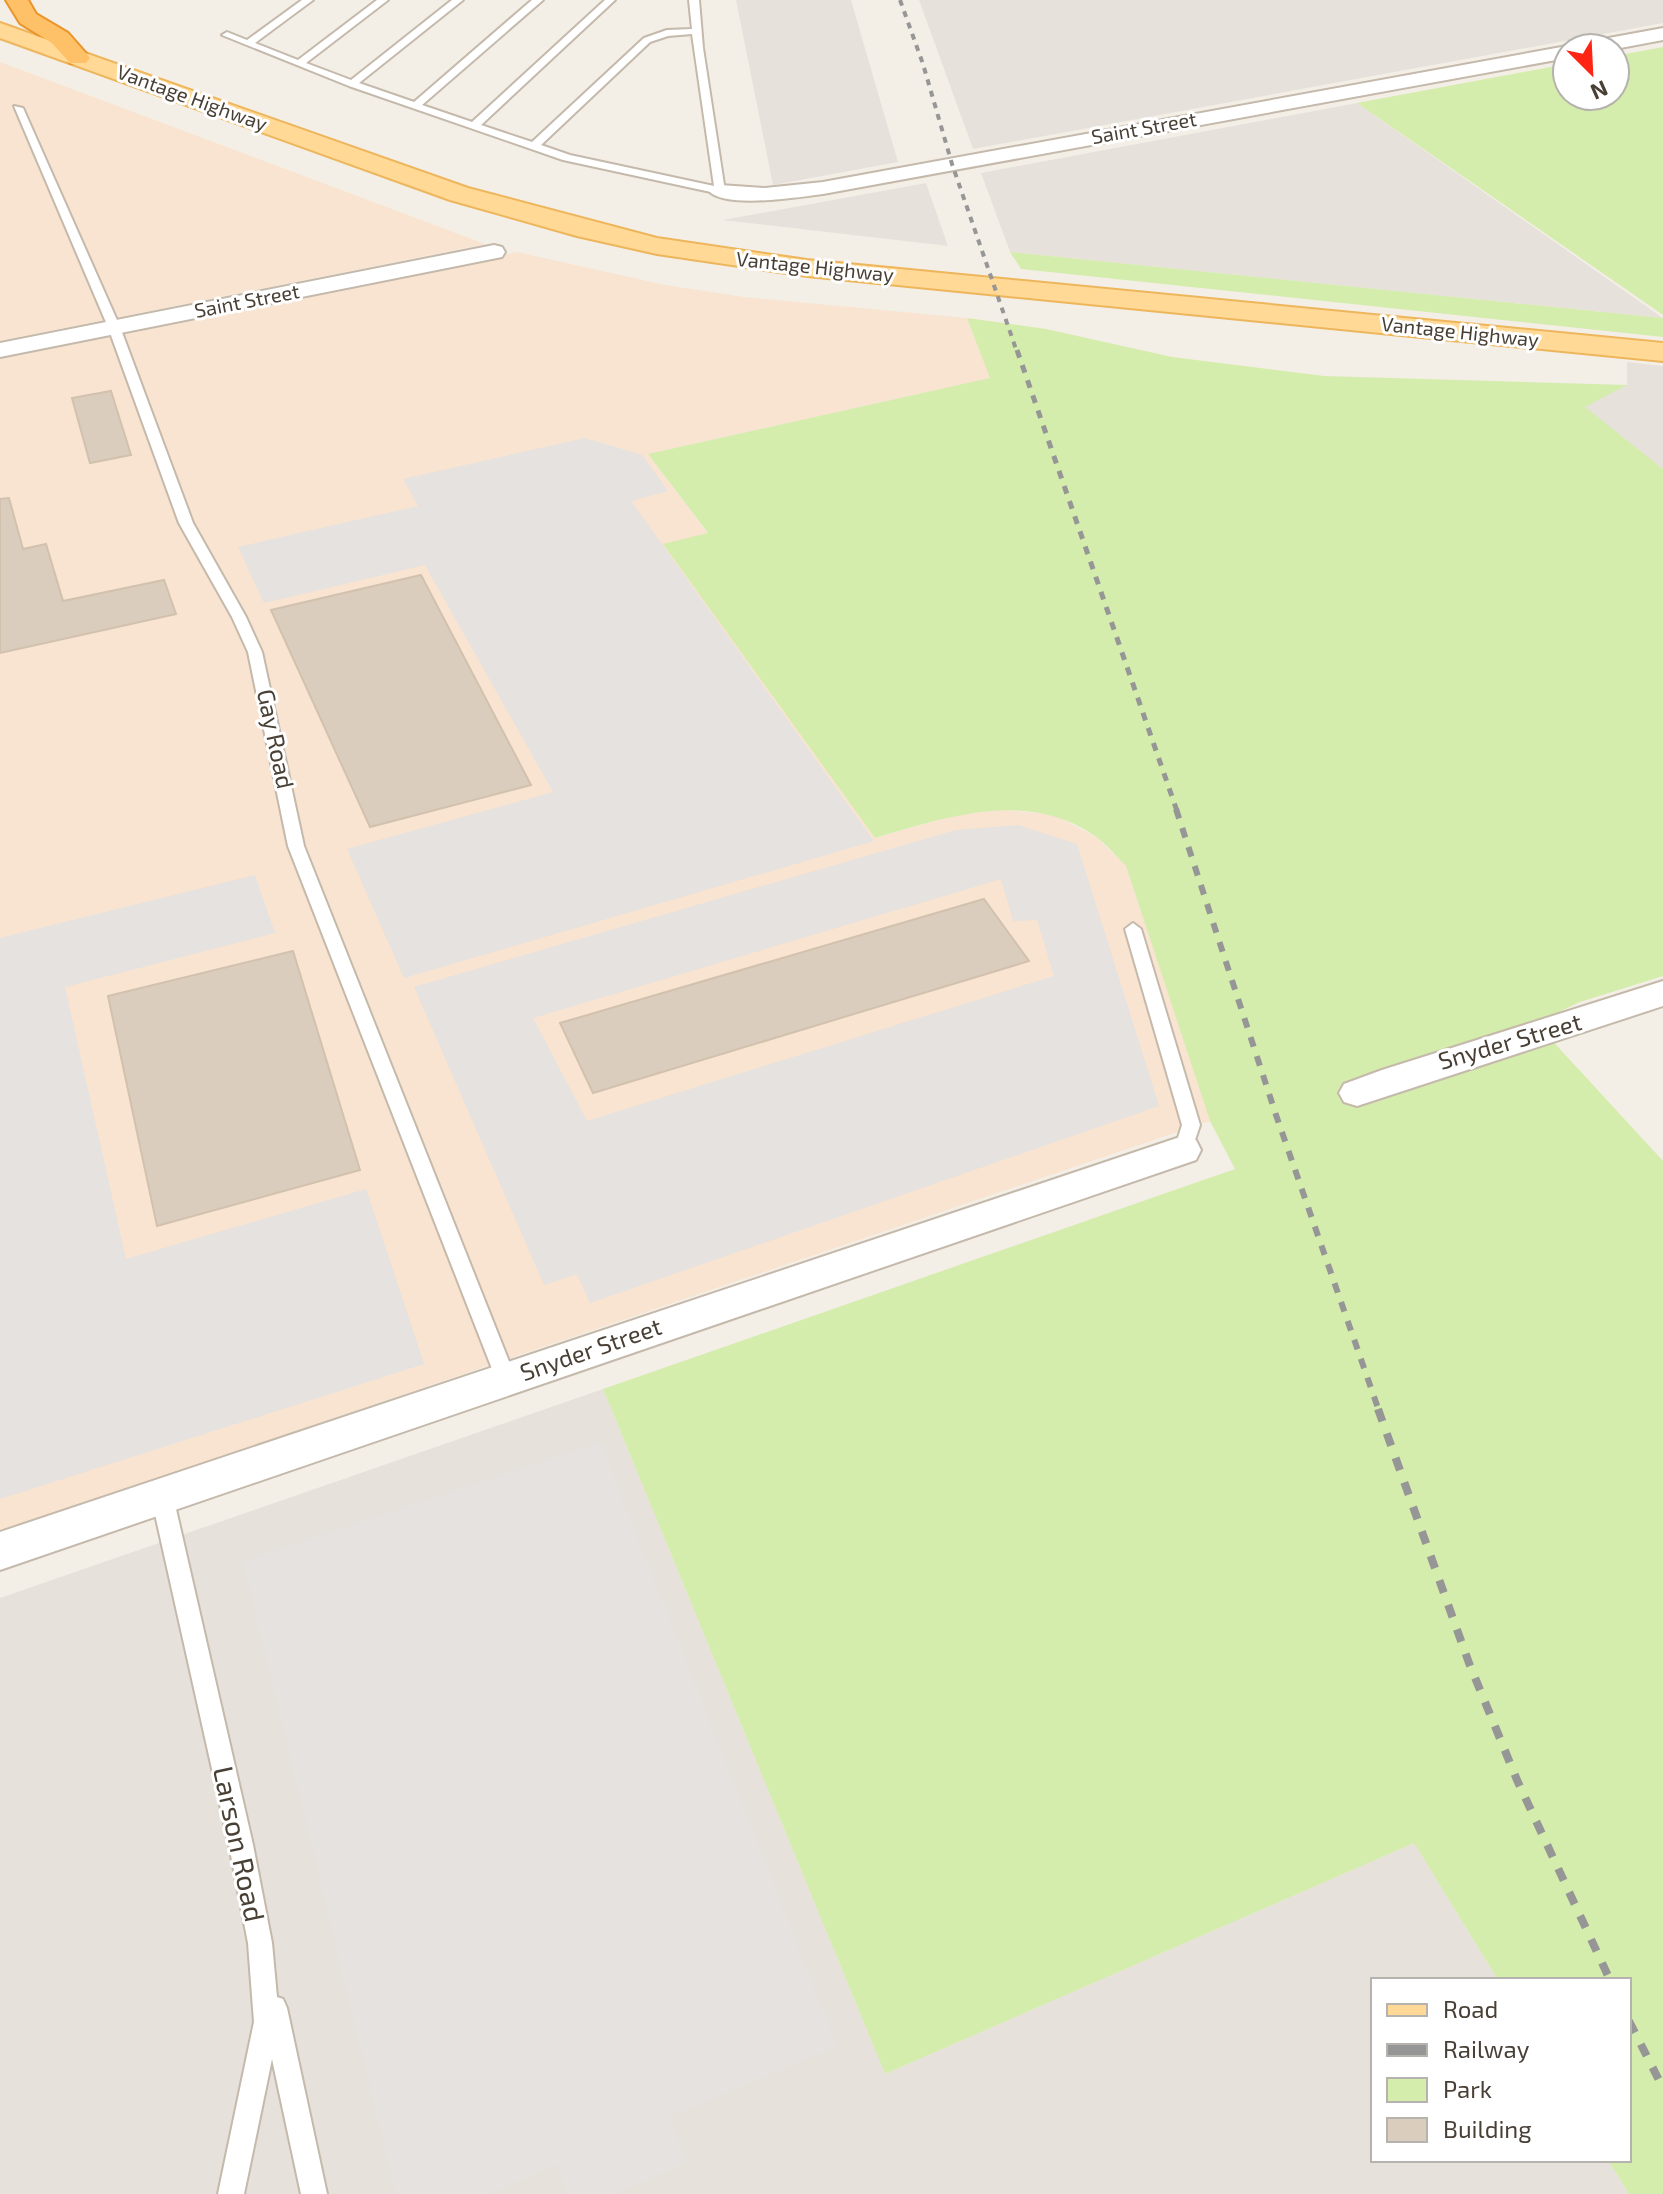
<svg xmlns="http://www.w3.org/2000/svg" width="1663" height="2194" font-family="'Exo 2',sans-serif">
  <rect width="100%" height="100%" fill="#f4efe6"/>
  <path fill="#f8e4d0" d="M 0,62 L 485,244 L 0,341 Z
    M 517,252 L 665,285 L 744,297 L 967,318 L 991,378 L 648,454 L 708,534 L 664,544 L 875,838 L 960,814 L 1005,810 L 1055,815 L 1096,837 L 1126,866 L 1210,1121 L 0,1531 L 0,356 Z"/>
  <path fill="#e7e1db" d="M 736,0 L 851,0 L 898,162 L 773,185 Z
    M 919,0 L 1663,0 L 1663,23 L 973,149 Z
    M 1357,103 L 1663,318 L 1010,252 L 981,173 Z
    M 926,183 L 948,246 L 723,220 Z
    M 1627,362 L 1663,366 L 1663,469 L 1584,407 L 1627,385 Z
    M 603,1389 L 885,2074 L 1414,1843 L 1498,1980 L 1373,1980 L 1373,2160 L 1608,2160 L 1629,2194 L 0,2194 L 0,1598 Z"/>
  <path fill="#d4ecac" d="M 1663,47 L 1663,315 L 1357,103 L 1567,64 L 1567,96 L 1615,96 L 1615,56 Z
    M 1010,252 L 1663,318 L 1663,337 L 1021,269 Z
    M 967,318 L 1046,329 L 1172,357 L 1324,376 L 1627,385 L 1585,407 L 1663,469 L 1663,976 L 1580,1002 L 1536,1023 L 1663,1161 L 1663,2194 L 1629,2194 L 1608,2160 L 1629,2160 L 1629,1980 L 1498,1980 L 1414,1843 L 885,2074 L 603,1389 L 1235,1169 L 1210,1121 L 1126,866 C 1116,856 1106,844 1095,836 C 1027,789 947,817 875,838 L 663,544 L 708,533 L 648,454 L 990,378 Z"/>
  <path fill="#e5e2df" fill-rule="evenodd" d="M 585,438 L 642,455 L 668,491 L 631,501 L 874,841 L 404,978 L 347,849 L 553,792 L 425,565 L 264,603 L 238,547 L 418,506 L 403,479 Z
    M 1018,825 L 1077,844 L 1159,1106 L 590,1303 L 577,1274 L 544,1285 L 414,987 L 956,830 ZM 1001,879 L 1013,921 L 1037,920 L 1054,976 L 587,1121 L 533,1018 Z
    M 255,875 L 275,933 L 65,987 L 126,1259 L 366,1189 L 424,1364 L 0,1499 L 0,938 Z
    M 600,1442 L 837,2046 L 671,2116 L 686,2163 L 614,2194 L 567,2194 L 558,2164 L 488,2194 L 396,2194 L 243,1561 Z"/>
  <path fill="#dacdbe" stroke="#d2c1ad" stroke-width="2" d="M 111,391 L 131,455 L 90,463 L 72,398 Z
    M 9,498 L 23,549 L 46,544 L 63,601 L 164,580 L 176,614 L 0,653 L 0,499 Z
    M 421,575 L 531,785 L 370,827 L 271,610 Z
    M 984,899 L 1029,961 L 593,1093 L 560,1023 Z
    M 293,951 L 360,1170 L 157,1226 L 108,996 Z"/>
  <g fill="none" stroke-linecap="round" stroke-linejoin="round">
    <defs>
      <path id="lane" d="M 302,0 L 313,0 L 255,43 L 298,60 L 377,0 L 388,0 L 306,63 L 351,80 L 452,0 L 463,0 L 359,83 L 414,102 L 532,0 L 543,0 L 422,105 L 472,122 L 605,0 L 615,0 L 481,125 L 532,142 L 644,38 L 667,30 L 692,29 L 689,0 L 699,0 L 703,48 L 725,191 L 720,194 L 563,160 L 349,86 L 222,35 L 227,32 L 247,40 ZM 692,34 L 714,186 L 570,155 L 541,145 L 650,42 L 668,36 Z
        M 14,106 L 23,108 L 120,327 L 193,523 L 246,617 L 262,652 L 304,846 L 516,1379 L 513,1385 L 506,1387 L 499,1385 L 496,1379 L 288,846 L 248,652 L 232,617 L 179,523 L 108,327 Z
        M 1133,923 L 1141,929 L 1200,1125 L 1190,1155 L 1176,1155 L 1174,1150 L 1182,1125 L 1125,929 Z
        M 162,1487 L 169,1490 L 173,1496 L 253,1845 L 272,1943 L 277,1997 L 283,1999 L 287,2008 L 327,2194 L 301,2194 L 272,2059 L 244,2194 L 218,2194 L 254,2022 L 248,1943 L 229,1845 L 151,1496 L 155,1490 Z"/>
      <path id="street" d="M 1663,28 L 1663,40 L 1615,49 L 1577,48 L 1587,42 Z
        M 1567,46 L 1574,48 L 1567,48 L 1567,58 L 823,194 C 800,197 724,209 709,191 L 720,185 L 765,188 L 823,182 Z
        M 494,245 L 502,247 L 505,252 L 502,257 L 0,357 L 0,343 Z
        M 1663,981 L 1663,1006 L 1357,1106 L 1344,1102 L 1339,1093 L 1344,1084 L 1382,1070 Z
        M 1183,1136 L 1196,1140 L 1201,1150 L 1196,1160 L 0,1570 L 0,1532 Z"/>
      <path id="primary" d="M 0,23 L 468,188 L 657,238 L 807,260 L 1663,343 L 1663,361 L 807,276 L 657,254 L 577,236 L 450,200 L 0,38 Z"/>
      <path id="highway" d="M 6,0 L 28,0 L 36,14 L 68,33 L 90,58 L 86,63 L 70,63 L 52,43 L 20,23 Z"/>
    </defs>
    <use href="#lane" stroke="#c4b9ab" stroke-width="4"/>
    <use href="#street" stroke="#c4b9ab" stroke-width="4"/>
    <use href="#primary" stroke="#edb65c" stroke-width="4"/>
    <use href="#highway" stroke="#ea952b" stroke-width="4"/>
    <use href="#lane" fill="#fff" fill-rule="evenodd"/>
    <use href="#street" fill="#fff" fill-rule="evenodd"/>
    <use href="#primary" fill="#ffd995" fill-rule="evenodd"/>
    <use href="#highway" fill="#ffc167" fill-rule="evenodd"/>
    <path stroke="#969696" stroke-width="4" stroke-dasharray="6 6" stroke-linecap="butt" d="M 900,0 L 923,64 L 952,164 L 1017,352"/>
    <path stroke="#969696" stroke-width="5" stroke-dasharray="8 8" stroke-linecap="butt" d="M 1017,350 L 1177,811"/>
    <path stroke="#969696" stroke-width="6" stroke-dasharray="10 10" stroke-linecap="butt" d="M 1176,809 L 1276,1115 L 1379,1411"/>
    <path stroke="#969696" stroke-width="8" stroke-dasharray="13 13" stroke-linecap="butt" d="M 1378,1409 L 1469,1663 L 1517,1780 L 1610,1980
      M 1629,2021 L 1663,2088"/>
  </g>
  <g text-anchor="middle" stroke-width="6" stroke-linejoin="round" paint-order="stroke">
    <g font-size="20" fill="#483f35" stroke="#fff">
      <text transform="translate(192 98) rotate(20)" y="7">Vantage Highway</text>
      <text transform="translate(1144 128) rotate(-10)" y="7">Saint Street</text>
      <text transform="translate(815 267) rotate(6)" y="7">Vantage Highway</text>
      <text transform="translate(247 301) rotate(-11)" y="7">Saint Street</text>
      <text transform="translate(1460 332) rotate(6)" y="7">Vantage Highway</text>
    </g>
    <g font-size="24" fill="#483f35" stroke="#fff">
      <text transform="translate(275 739) rotate(78)" y="8">Gay Road</text>
      <text transform="translate(1510 1042) rotate(-16)" y="8">Snyder Street</text>
      <text transform="translate(591 1350) rotate(-19)" y="8">Snyder Street</text>
    </g>
    <g font-size="28" fill="#483f35" stroke="#fff">
      <text transform="translate(239 1844) rotate(78)" y="10">Larson Road</text>
    </g>
  </g>
  <rect x="1371" y="1978" width="260" height="184" fill="#ffffff" stroke="#b6b2ae" stroke-width="2"/>
  <rect x="1387" y="2004" width="40" height="12" fill="#ffd995" stroke="#b6b2ae" stroke-width="2"/>
  <text x="1443" y="2018" font-size="24" fill="#483f35">Road</text>
  <rect x="1387" y="2044" width="40" height="12" fill="#969696" stroke="#b6b2ae" stroke-width="2"/>
  <text x="1443" y="2058" font-size="24" fill="#483f35">Railway</text>
  <rect x="1387" y="2078" width="40" height="24" fill="#d4ecac" stroke="#b6b2ae" stroke-width="2"/>
  <text x="1443" y="2098" font-size="24" fill="#483f35">Park</text>
  <rect x="1387" y="2118" width="40" height="24" fill="#dacdbe" stroke="#b6b2ae" stroke-width="2"/>
  <text x="1443" y="2138" font-size="24" fill="#483f35">Building</text>
  <g transform="translate(1591 72) rotate(156)"><circle r="38" fill="#ffffff" stroke="#b6b2ae" stroke-width="2"/>
  <path d="M0-6L14 30L0 20L-14 30Z" fill="#ff2413"/>
  <text y="-12" font-size="22" font-weight="bold" text-anchor="middle" fill="#483f35">N</text>
  </g>
</svg>
